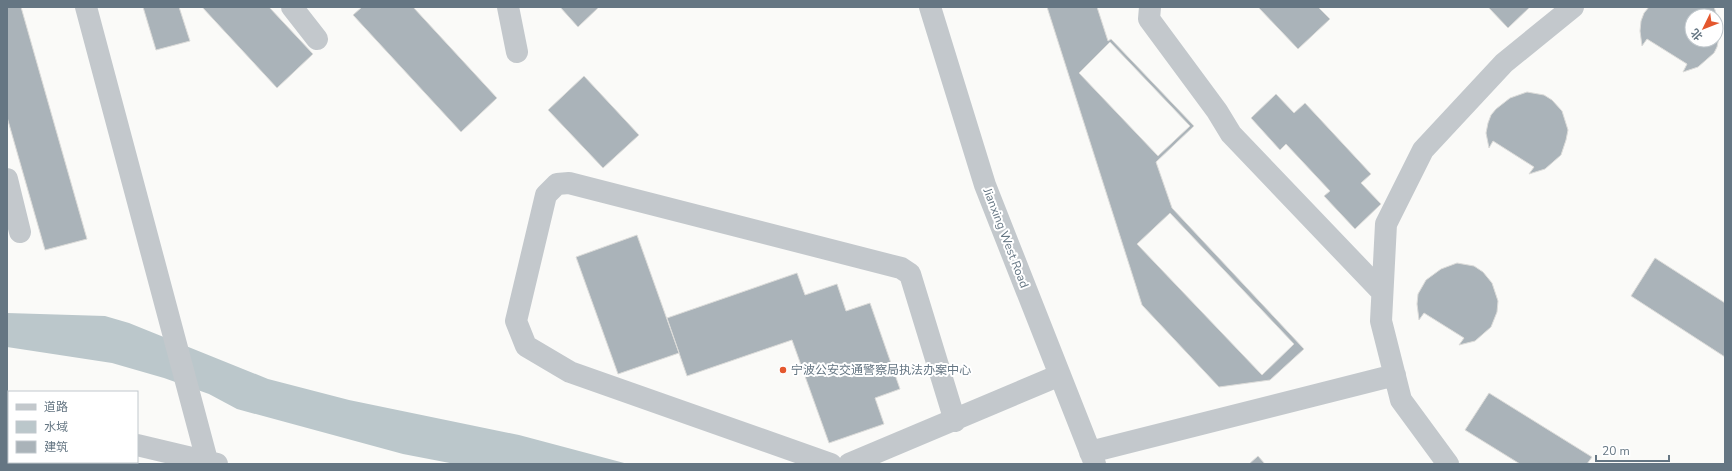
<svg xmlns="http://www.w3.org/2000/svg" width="1732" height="471" font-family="'Nunito Sans','Noto Sans SC',sans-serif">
  <rect width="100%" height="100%" fill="#fafaf8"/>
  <path fill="#e8e9e9" d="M 7,432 L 9,432 L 9,462 L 118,462 L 125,464 L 7,464 Z"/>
  <path fill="#bbc7cb" d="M 7,313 L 105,316 L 129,323 L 268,379 L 349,400 L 519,435 L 628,464 L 455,464 L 403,454 L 237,409 L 209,394 L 164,378 L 112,363 L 7,347 Z"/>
  <path fill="#aab3b9" stroke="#dcdcda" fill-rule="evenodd" d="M 7,7 L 21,7 L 87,239 L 45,250 L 7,117 Z
    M 143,7 L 179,7 L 190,41 L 156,50 Z
    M 202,7 L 269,7 L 313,54 L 277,88 Z
    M 362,7 L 413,7 L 497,98 L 461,132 L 353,15 Z
    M 560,7 L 599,7 L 578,27 Z
    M 1047,7 L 1097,7 L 1108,41 L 1111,39 L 1194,126 L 1156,162 L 1172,208 L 1304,349 L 1270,380 L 1219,387 L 1142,305 Z
    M 1258,7 L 1318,7 L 1330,19 L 1298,49 Z
    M 1488,7 L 1530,7 L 1508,28 Z
    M 1649,7 L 1714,7 L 1721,28 L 1717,47 L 1714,53 L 1698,67 L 1683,72 L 1687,64 L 1647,39 L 1642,46 L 1640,31 L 1641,21 L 1644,13 ZM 1692,16 L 1716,16 L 1716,40 L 1692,40 Z
    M 1110,42 L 1190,126 L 1158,156 L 1079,73 Z
    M 584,76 L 639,135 L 603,168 L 548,110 Z
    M 1527,92 L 1544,95 L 1552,100 L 1562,111 L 1568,130 L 1566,140 L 1561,155 L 1545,169 L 1529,174 L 1534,167 L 1493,141 L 1489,148 L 1486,133 L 1488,123 L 1491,115 L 1496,109 L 1510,98 Z
    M 1276,94 L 1294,113 L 1305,103 L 1371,174 L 1361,183 L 1381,204 L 1355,229 L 1324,196 L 1330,191 L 1286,144 L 1280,150 L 1251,118 Z
    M 1170,213 L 1294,344 L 1262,375 L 1137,244 Z
    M 637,235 L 679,353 L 618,374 L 576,257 Z
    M 1655,258 L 1725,303 L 1725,357 L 1631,296 Z
    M 1457,263 L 1474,266 L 1483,272 L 1492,283 L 1498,301 L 1497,312 L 1491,327 L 1475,341 L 1459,345 L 1464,338 L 1424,313 L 1419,320 L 1417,304 L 1418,294 L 1426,280 L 1441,269 Z
    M 797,273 L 805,295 L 837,284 L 846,311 L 870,303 L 900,389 L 875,398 L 884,424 L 829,443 L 792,340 L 687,376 L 667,318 Z
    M 1489,393 L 1592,457 L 1587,464 L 1520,464 L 1465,430 Z
    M 1258,456 L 1265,464 L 1249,464 Z"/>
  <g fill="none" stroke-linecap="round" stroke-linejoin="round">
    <path stroke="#c3c8cc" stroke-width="22" d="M 86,7 L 208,464
      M 292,7 L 317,39
      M 508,7 L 517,52
      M 930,7 L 985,185 L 1095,464
      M 1150,7 L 1149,19 L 1217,111 L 1231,134 L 1382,292
      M 7,179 L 20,232
      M 7,415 L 9,415
      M 137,445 L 217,464
      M 1090,452 L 1395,375
      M 831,464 L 570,372 L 526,346 L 516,321 L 546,195 L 557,184 L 569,183 L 901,268 L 910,274 L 955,421
      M 849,464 L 1060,375
      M 1448,464 L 1401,400 L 1381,321 L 1386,224 L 1423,150 L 1504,63 L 1573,7"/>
  </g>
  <circle fill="#e4572e" stroke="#fff" stroke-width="1.5" cx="783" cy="370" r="4"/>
  <g text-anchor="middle" stroke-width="4" stroke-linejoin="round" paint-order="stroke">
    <g font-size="12" fill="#657683" stroke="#fff">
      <text transform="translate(1006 238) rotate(69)" y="4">Jianxing West Road</text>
    </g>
    <g font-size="12" fill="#657683" stroke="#fff" text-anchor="start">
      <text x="791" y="374">宁波公安交通警察局执法办案中心</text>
    </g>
  </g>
  <rect width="1732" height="471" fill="none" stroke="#657683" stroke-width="16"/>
  <rect x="8" y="391" width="130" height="72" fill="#ffffff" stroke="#c1c8cd"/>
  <rect x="16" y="404" width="20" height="6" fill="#c3c8cc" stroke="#c1c8cd"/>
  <text x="44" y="411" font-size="12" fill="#657683">道路</text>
  <rect x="16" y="421" width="20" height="12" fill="#bbc7cb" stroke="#c1c8cd"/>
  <text x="44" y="431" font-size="12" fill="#657683">水域</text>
  <rect x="16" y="441" width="20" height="12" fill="#aab3b9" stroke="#c1c8cd"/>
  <text x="44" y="451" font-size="12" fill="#657683">建筑</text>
  <g transform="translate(1704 28) rotate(227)"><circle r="19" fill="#ffffff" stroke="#c1c8cd"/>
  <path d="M0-3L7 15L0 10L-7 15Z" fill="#e4572e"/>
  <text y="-6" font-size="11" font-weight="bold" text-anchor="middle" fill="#657683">北</text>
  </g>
  <path d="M1596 455v6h73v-6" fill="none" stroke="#657683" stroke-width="2"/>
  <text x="1602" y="455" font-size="12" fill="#657683" stroke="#ffffff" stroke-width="3" paint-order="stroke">20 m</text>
</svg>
